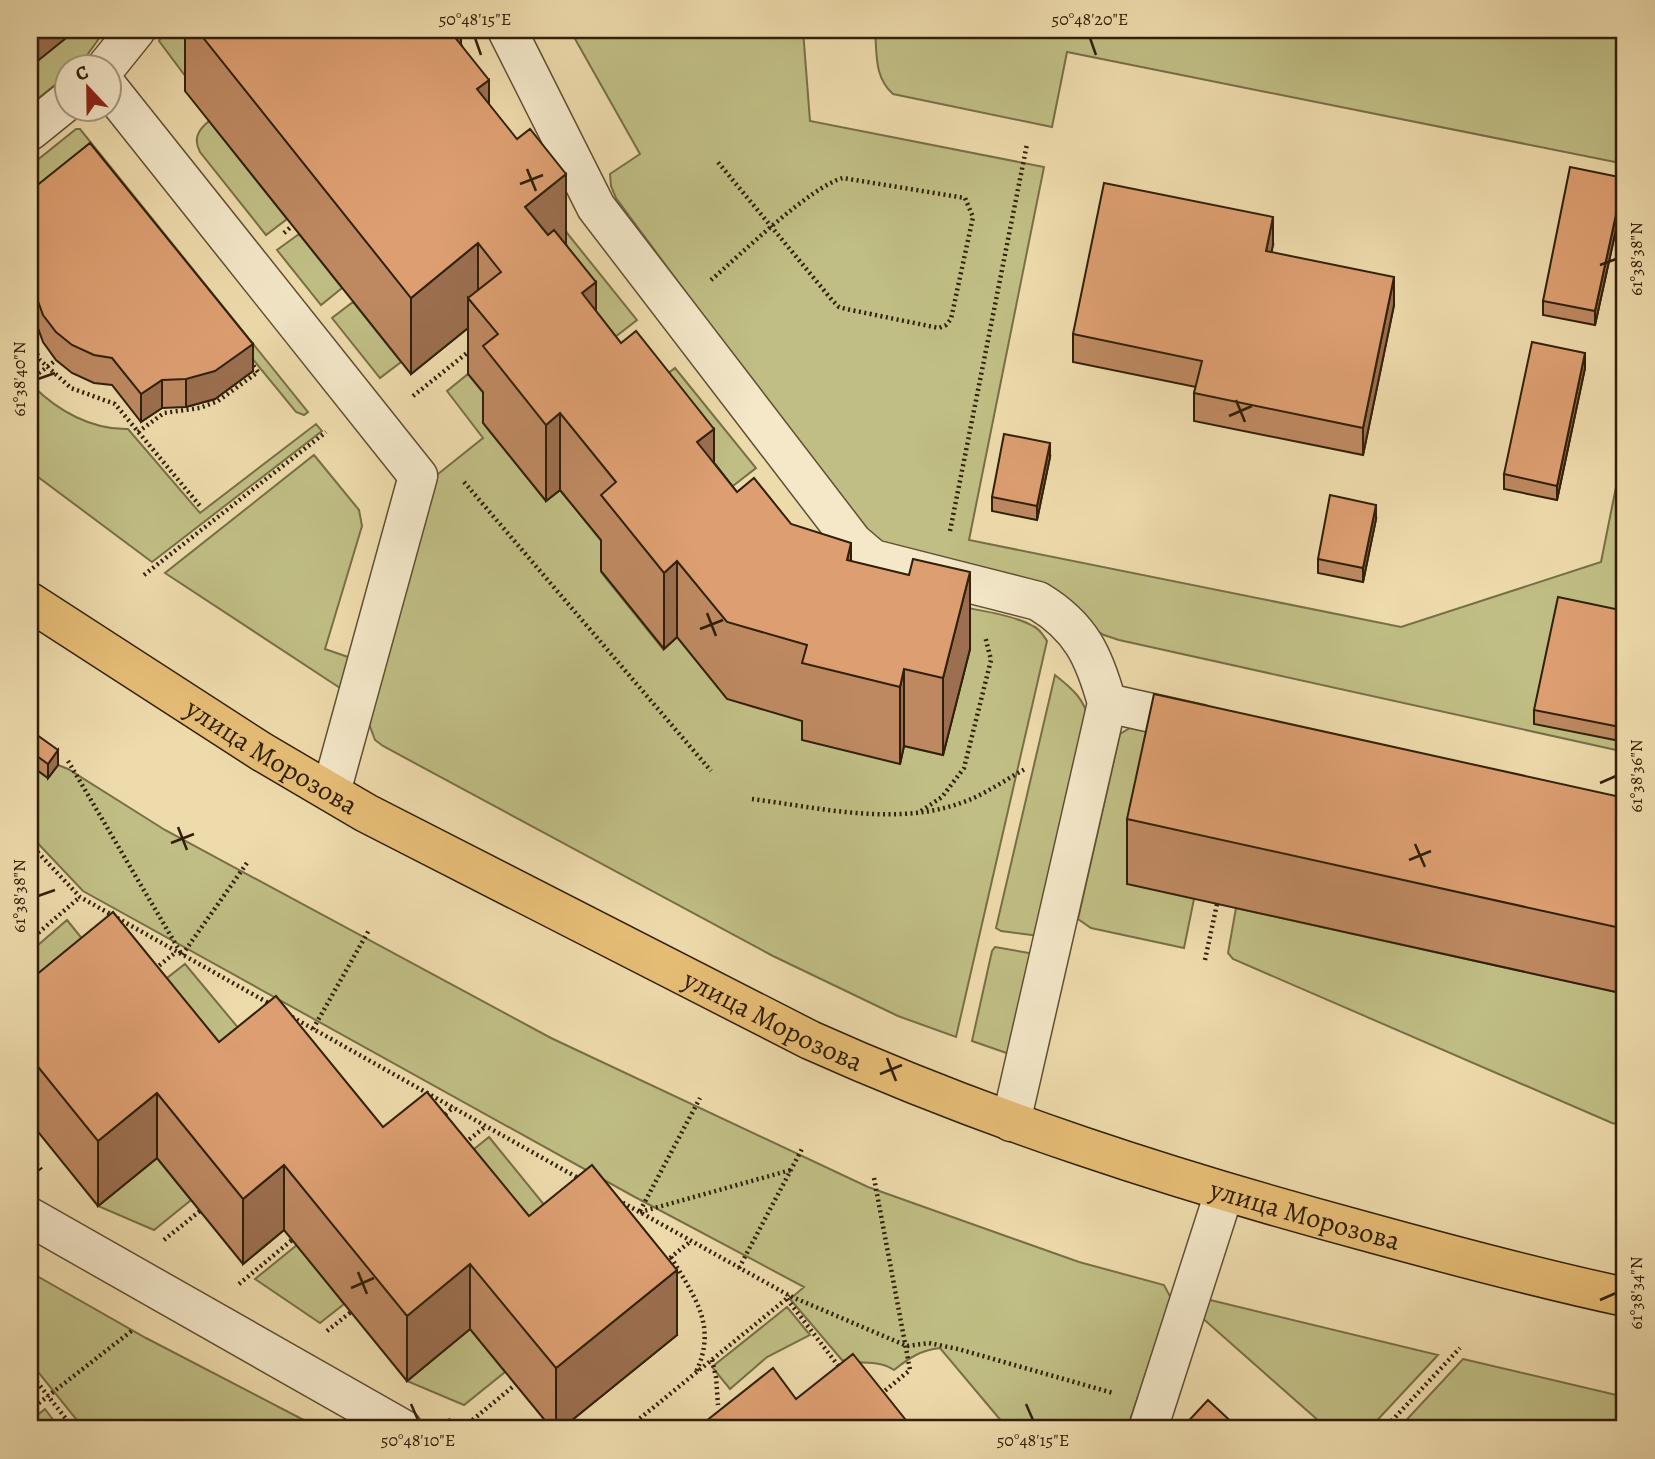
<svg xmlns="http://www.w3.org/2000/svg" width="1655" height="1459" font-family="Alegreya,serif">
  <rect width="100%" height="100%" fill="#eedbac"/>
  <filter id="stains"><feTurbulence type="fractalNoise" baseFrequency=".00286" numOctaves="4"/><feColorMatrix values="0 0 0 0 .2 0 0 0 0 .09 0 0 0 0 .02 0 0 0 .5 -.17"/></filter>
  <radialGradient id="worn" r=".72"><stop offset=".6" stop-color="#630" stop-opacity="0"/><stop offset="1" stop-color="#630" stop-opacity=".3"/></radialGradient>
  <path fill="#c0be84" stroke="#786f46" stroke-width="2" d="M 76,30 L 105,30 L 80,65 L 66,66 L 66,76 L 30,105 L 30,67 Z
    M 165,30 L 261,30 L 192,85 L 159,41 Z
    M 570,30 L 803,30 L 810,121 L 1044,167 L 969,540 L 1401,627 L 1601,562 L 1625,442 L 1625,752 L 1119,640 L 1104,635 L 1082,622 L 878,546 L 860,528 L 616,198 L 611,186 L 610,174 L 640,154 Z
    M 875,30 L 1625,30 L 1625,164 L 1067,52 L 1052,127 L 893,94 C 874,77 877,54 875,30 Z
    M 209,121 L 287,219 L 266,235 L 200,152 C 193,139 198,130 209,121 Z
    M 76,129 L 80,129 L 308,412 L 304,415 L 296,412 L 89,159 L 30,207 L 30,166 Z
    M 547,184 L 567,233 L 637,320 L 593,354 Z
    M 299,234 L 342,288 L 321,305 L 277,250 Z
    M 353,302 L 401,362 L 380,378 L 332,318 Z
    M 675,368 L 756,468 L 711,503 L 616,414 Z
    M 468,374 L 498,411 L 483,423 L 546,501 L 560,490 L 616,559 L 601,572 L 663,649 L 677,637 L 904,746 L 943,755 L 921,600 C 950,606 1009,612 1033,626 C 1040,629 1043,635 1047,641 L 956,1037 L 898,1016 L 773,956 L 383,746 L 375,740 L 368,721 L 428,482 L 483,438 L 447,391 Z
    M 33,386 C 58,411 92,430 128,429 L 200,513 L 316,424 L 322,431 L 152,562 L 30,471 L 30,388 Z
    M 314,455 L 359,510 L 362,526 L 325,649 L 351,658 L 343,690 L 165,573 Z
    M 1055,675 C 1074,690 1084,699 1090,722 L 1039,936 L 1001,931 L 996,928 Z
    M 1130,728 L 1186,740 L 1194,899 L 1184,948 L 1091,928 L 1078,919 L 1120,734 Z
    M 30,765 L 48,778 L 58,765 L 68,769 L 165,830 L 551,1038 L 868,1187 L 1079,1262 L 1164,1285 L 1171,1298 L 1127,1429 L 1008,1429 L 940,1348 C 921,1350 909,1358 894,1370 C 879,1359 859,1365 842,1360 L 790,1299 L 804,1287 L 633,1196 L 83,891 L 30,835 Z
    M 1236,908 L 1625,994 L 1625,1126 L 1612,1123 L 1233,959 L 1228,953 Z
    M 67,920 L 113,977 L 65,1016 L 30,974 L 30,952 Z
    M 995,947 L 1035,954 L 1015,1056 L 972,1041 L 992,951 Z
    M 185,964 L 270,1066 L 219,1107 L 135,1003 Z
    M 489,1137 L 576,1244 L 442,1175 Z
    M 157,1158 L 191,1200 L 154,1230 L 98,1206 Z
    M 297,1245 L 344,1304 L 320,1323 L 255,1279 Z
    M 30,1272 L 146,1338 L 321,1429 L 84,1429 L 30,1362 Z
    M 1206,1299 L 1438,1355 L 1369,1429 L 1328,1429 L 1200,1316 Z
    M 787,1307 L 810,1335 L 767,1357 L 730,1389 L 712,1367 Z
    M 470,1329 L 505,1372 L 464,1405 L 407,1381 Z
    M 1463,1359 L 1625,1397 L 1625,1429 L 1398,1429 Z
    M 45,1409 L 60,1429 L 30,1429 L 30,1421 Z"/>
  <g fill="none" stroke-linecap="round" stroke-linejoin="round">
    <defs>
      <path id="minor" d="M 507,30 L 596,207 L 853,542 L 873,559 L 1038,601 C 1081,627 1094,656 1107,703 L 1201,724
        M 107,66 L 136,30
        M 108,87 L 418,476 L 331,792
        M 30,131 L 66,102
        M 1011,1122 L 1107,703
        M 30,1217 L 403,1429
        M 1148,1429 L 1224,1193"/>
      <g id="major">
        <path id="s1" d="M 30,602 L 262,752 L 366,813 L 810,1040 C 988,1120 1175,1180 1364,1231 C 1451,1255 1537,1278 1625,1297"/>
      </g>
    </defs>
    <use href="#minor" stroke="#604f32" stroke-width="41"/>
    <use href="#major" stroke="#312009" stroke-width="41"/>
    <path stroke="#312009" stroke-width="4.5" stroke-dasharray="2 3.5" stroke-linecap="butt" d="M 284,233 L 292,226
      M 711,280 C 740,255 811,186 843,178 L 965,198 L 973,217 L 951,319 L 946,325 L 939,328 L 846,309 L 839,307 L 832,300 L 717,161
      M 30,339 L 40,360 L 71,388 L 115,404 L 200,506
      M 30,380 L 56,360
      M 413,396 L 472,349
      M 138,432 L 164,413 L 200,408 L 218,401 L 258,372 L 250,361
      M 464,482 L 711,771
      M 950,531 L 1027,144
      M 144,575 L 326,432
      M 68,761 L 182,955 L 247,863
      M 752,799 C 823,808 900,828 969,800 C 988,792 1007,779 1025,769
      M 921,811 L 942,797 L 964,768 L 991,660 L 985,636
      M 30,844 L 80,897 L 272,1005
      M 30,940 L 80,897
      M 1205,960 L 1217,904
      M 155,969 L 176,952
      M 292,1017 L 580,1179
      M 313,1029 L 369,930
      M 441,1118 L 454,1107
      M 30,1132 L 34,1128
      M 465,1143 L 486,1126
      M 30,1155 L 42,1171
      M 874,1178 L 910,1370 L 881,1394
      M 618,1200 L 790,1296 L 907,1346 L 929,1343 L 958,1349 L 1113,1393
      M 640,1211 L 700,1098
      M 640,1212 L 791,1170
      M 164,1240 L 200,1211
      M 671,1257 C 694,1297 718,1325 696,1372
      M 670,1258 L 691,1241
      M 739,1268 L 803,1147
      M 239,1284 L 292,1240
      M 787,1299 L 840,1368
      M 327,1331 L 351,1312
      M 712,1360 L 716,1377 L 718,1405
      M 30,1373 L 74,1429
      M 30,1410 L 134,1329
      M 448,1420 L 470,1429
      M 464,1427 L 516,1384
      M 627,1429 L 790,1296
      M 1384,1429 L 1460,1348"/>
    <use href="#minor" stroke="#f4e8c9" stroke-width="38"/>
    <use href="#major" stroke="#e7be76" stroke-width="38"/>
  </g>
  <path fill="#be8961" stroke="#312009" stroke-width="2" d="M 185,30 L 461,30 L 461,44 L 489,105 L 566,244 L 596,311 L 737,492 L 851,561 L 970,649 L 943,755 L 904,746 L 900,764 L 802,740 L 802,721 L 727,699 L 677,637 L 664,649 L 601,571 L 601,540 L 560,490 L 546,501 L 483,423 L 483,392 L 468,374 L 468,328 L 411,374 L 185,91 Z
    M 30,191 L 253,371 L 215,399 L 186,407 L 162,408 L 141,422 L 112,385 L 94,383 L 72,373 L 56,360 L 43,342 L 34,317 L 34,288 L 30,282 Z
    M 1624,193 L 1595,325 L 1543,315 L 1543,301 Z
    M 1273,245 L 1271,252 L 1394,305 L 1363,455 L 1194,421 L 1194,393 L 1196,387 L 1073,362 L 1073,334 Z
    M 1585,368 L 1557,500 L 1504,489 L 1504,474 Z
    M 1050,457 L 1037,520 L 992,511 L 992,497 Z
    M 1376,519 L 1363,582 L 1318,573 L 1318,559 Z
    M 1625,611 L 1625,742 L 1534,724 L 1534,710 Z
    M 30,730 L 58,765 L 48,778 L 30,765 Z
    M 1625,798 L 1625,994 L 1127,884 L 1127,819 Z
    M 30,980 L 219,1042 L 383,1127 L 529,1216 L 677,1335 L 561,1429 L 552,1429 L 470,1329 L 407,1381 L 284,1230 L 243,1264 L 157,1158 L 98,1206 L 30,1122 Z"/>
  <path fill="#9b6f4f" stroke="#312009" stroke-width="2" d="M 30,30 L 76,30 L 30,67 Z
    M 414,30 L 461,30 L 461,49 Z
    M 489,80 L 489,157 L 477,89 Z
    M 566,174 L 566,251 L 525,284 L 525,207 Z
    M 1624,178 L 1624,193 L 1595,325 L 1595,311 Z
    M 1273,217 L 1273,245 L 1266,279 L 1266,251 Z
    M 478,243 L 478,310 L 468,298 L 468,328 L 411,374 L 411,298 Z
    M 1394,277 L 1394,305 L 1363,455 L 1363,428 Z
    M 596,282 L 596,358 L 582,293 Z
    M 253,344 L 253,371 L 215,399 L 186,407 L 186,379 Z
    M 1585,353 L 1585,368 L 1557,500 L 1557,486 Z
    M 162,380 L 162,408 L 141,422 L 141,394 Z
    M 560,413 L 560,490 L 546,501 L 546,425 Z
    M 714,429 L 714,505 L 697,442 Z
    M 1050,443 L 1050,457 L 1037,520 L 1037,506 Z
    M 1376,505 L 1376,519 L 1363,582 L 1363,568 Z
    M 851,543 L 851,619 L 847,560 Z
    M 677,561 L 677,637 L 664,649 L 664,573 Z
    M 970,572 L 970,649 L 943,755 L 943,678 Z
    M 904,669 L 904,746 L 900,764 L 900,687 Z
    M 58,750 L 58,765 L 48,778 L 48,764 Z
    M 157,1093 L 157,1158 L 98,1206 L 98,1141 Z
    M 284,1165 L 284,1230 L 243,1264 L 243,1199 Z
    M 470,1264 L 470,1329 L 407,1381 L 407,1316 Z
    M 677,1270 L 677,1335 L 561,1429 L 556,1429 L 556,1368 Z"/>
  <path fill="#dd9f71" stroke="#312009" stroke-width="2" d="M 197,30 L 430,30 L 436,37 L 445,30 L 449,30 L 489,80 L 477,89 L 517,139 L 530,129 L 566,174 L 525,207 L 548,235 L 554,230 L 596,282 L 582,293 L 621,343 L 636,331 L 714,429 L 697,442 L 737,492 L 754,478 L 791,524 L 851,543 L 847,560 L 909,575 L 913,559 L 970,572 L 943,678 L 904,669 L 900,687 L 802,663 L 807,645 L 727,622 L 677,561 L 664,573 L 601,495 L 616,482 L 560,413 L 546,425 L 483,346 L 498,334 L 468,298 L 501,272 L 478,243 L 411,298 Z
    M 90,143 L 253,344 L 215,371 L 186,379 L 162,380 L 141,394 L 112,358 L 94,355 L 72,345 L 56,332 L 43,315 L 34,290 L 35,261 L 30,254 L 30,191 Z
    M 1570,167 L 1624,178 L 1595,311 L 1543,301 Z
    M 1104,183 L 1273,217 L 1266,251 L 1394,277 L 1363,428 L 1194,393 L 1202,361 L 1073,334 Z
    M 1532,342 L 1585,353 L 1557,486 L 1504,474 Z
    M 1004,434 L 1050,443 L 1037,506 L 992,497 Z
    M 1330,495 L 1376,505 L 1363,568 L 1318,559 Z
    M 1558,597 L 1625,611 L 1625,728 L 1534,710 Z
    M 1154,694 L 1625,798 L 1625,929 L 1127,819 Z
    M 30,730 L 58,750 L 48,764 L 30,751 Z
    M 113,912 L 219,1042 L 276,996 L 383,1127 L 427,1092 L 529,1216 L 592,1165 L 677,1270 L 556,1368 L 470,1264 L 407,1316 L 284,1165 L 243,1199 L 157,1093 L 98,1141 L 30,1057 L 30,980 Z
    M 853,1354 L 913,1429 L 696,1429 L 773,1368 L 796,1399 Z
    M 1208,1400 L 1239,1429 L 1181,1429 Z"/>
  <path fill="none" stroke="#312009" stroke-width="2.5" d="M 475,38 L 481,55M 1090,38 L 1096,55M 527,169 L 536,191M 520,184 L 543,175M 1600,265 L 1616,259M 38,379 L 55,373M 1236,400 L 1245,422M 1229,416 L 1252,406M 707,613 L 716,636M 700,629 L 723,620M 1600,783 L 1616,776M 178,827 L 187,850M 171,843 L 194,834M 1415,844 L 1425,867M 1409,860 L 1431,851M 38,896 L 55,890M 887,1058 L 896,1081M 880,1074 L 902,1065M 358,1272 L 367,1294M 351,1288 L 374,1278M 1600,1300 L 1616,1293M 411,1404 L 418,1420M 1026,1404 L 1033,1420"/>
  <g text-anchor="middle" stroke-width="7" stroke-linejoin="round" paint-order="stroke">
    <g font-size="28" fill="#312009" stroke="#f4e8c9">
      <text dy="10" stroke="none"><textPath href="#s1" startOffset="287">улица Морозова</textPath></text>
      <text dy="10" stroke="none"><textPath href="#s1" startOffset="854">улица Морозова</textPath></text>
      <text dy="10" stroke="none"><textPath href="#s1" startOffset="1421">улица Морозова</textPath></text>
    </g>
  </g>
  <rect width="1655" height="1459" fill="none" stroke="#eedbac" stroke-width="77"/>
  <g transform="translate(88 88) rotate(338)"><circle r="33" fill="#f4e8c9" stroke="#a6987c" stroke-width="2"/>
  <path d="M0-5L12 26L0 18L-12 26Z" fill="#8f2418"/>
  <text y="-10" font-size="19" font-weight="bold" text-anchor="middle" fill="#312009">С</text>
  </g>
  <rect x="38" y="38" width="1578" height="1382" fill="none" stroke="#312009" stroke-width="2.5"/>
  <g font-size="18" text-anchor="middle" fill="#312009">
    <text x="475" y="25">50°48'15"E</text>
    <text x="1090" y="25">50°48'20"E</text>
    <text transform="translate(1636 259) rotate(-90)" y="6">61°38'38"N</text>
    <text transform="translate(19 379) rotate(-90)" y="6">61°38'40"N</text>
    <text transform="translate(1636 776) rotate(-90)" y="6">61°38'36"N</text>
    <text transform="translate(19 896) rotate(-90)" y="6">61°38'38"N</text>
    <text transform="translate(1636 1293) rotate(-90)" y="6">61°38'34"N</text>
    <text x="418" y="1446">50°48'10"E</text>
    <text x="1033" y="1446">50°48'15"E</text>
  </g>
  <rect width="100%" height="100%" filter="url(#stains)"/>
  <rect width="100%" height="100%" fill="url(#worn)"/>
</svg>
